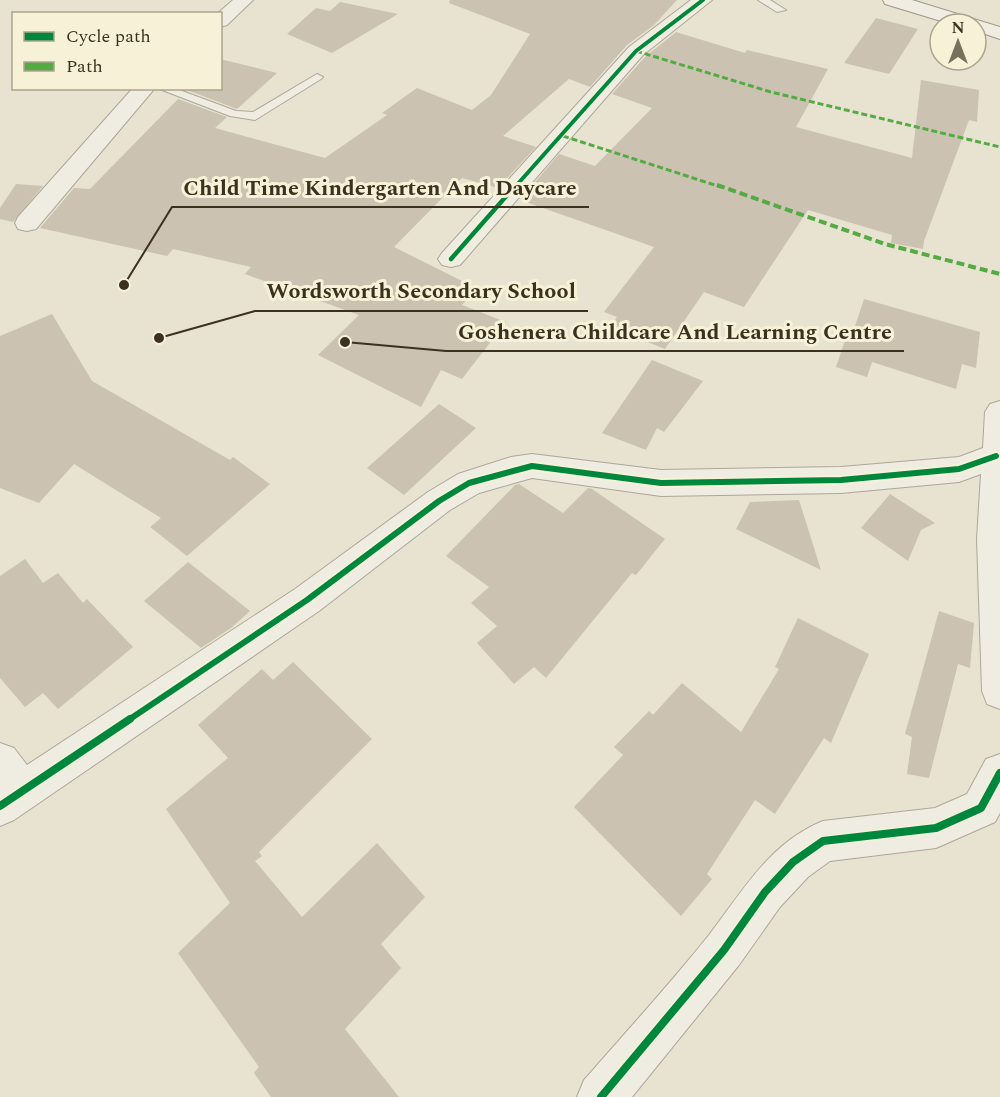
<svg xmlns="http://www.w3.org/2000/svg" width="1000" height="1097" font-family="Spectral,serif">
  <rect width="100%" height="100%" fill="#e7e3d0"/>
  <path fill="#cbc2b1" d="M 450,0 L 677,0 L 654,25 L 627,45 L 590,87 L 569,79 L 503,136 L 536,147 L 498,188 L 462,178 L 394,247 L 476,288 L 462,305 L 506,322 L 462,379 L 441,370 L 421,407 L 318,355 L 359,315 L 245,274 L 251,267 L 173,249 L 167,256 L 40,228 L 74,188 L 90,189 L 178,99 L 227,117 L 215,128 L 325,158 L 387,115 L 382,113 L 417,88 L 472,110 L 491,95 L 530,34 L 449,3 Z
    M 340,2 L 398,14 L 332,53 L 287,34 L 316,8 L 330,11 Z
    M 876,18 L 918,29 L 889,74 L 844,63 Z
    M 676,32 L 745,53 L 747,50 L 828,69 L 796,127 L 912,158 L 921,80 L 979,90 L 977,122 L 969,120 L 924,241 L 923,249 L 891,243 L 892,235 L 808,210 L 744,307 L 704,292 L 665,349 L 610,327 L 617,317 L 604,312 L 654,247 L 526,202 L 530,198 L 523,196 L 559,154 L 595,166 L 652,108 L 612,94 L 645,57 Z
    M 220,59 L 277,73 L 237,109 L 187,90 L 220,88 Z
    M 16,184 L 43,186 L 13,222 L 0,219 L 0,208 Z
    M 864,299 L 980,332 L 976,368 L 962,364 L 956,389 L 872,362 L 867,377 L 836,367 L 848,331 L 853,332 Z
    M 52,314 L 92,381 L 230,460 L 233,457 L 270,484 L 187,556 L 150,527 L 161,518 L 74,464 L 39,503 L 0,488 L 0,336 Z
    M 652,360 L 703,381 L 664,432 L 657,428 L 646,450 L 602,433 Z
    M 439,404 L 476,428 L 404,495 L 367,468 Z
    M 519,484 L 563,513 L 588,488 L 592,489 L 665,539 L 636,575 L 632,573 L 546,678 L 534,667 L 514,684 L 477,643 L 497,626 L 471,603 L 489,587 L 446,556 L 515,485 Z
    M 890,494 L 935,523 L 921,530 L 908,561 L 861,528 Z
    M 799,500 L 821,570 L 736,529 L 750,502 Z
    M 25,559 L 43,583 L 58,573 L 83,603 L 87,599 L 133,647 L 58,709 L 43,693 L 25,707 L 0,678 L 0,576 Z
    M 188,562 L 250,611 L 231,628 L 201,648 L 144,601 Z
    M 939,611 L 974,623 L 970,668 L 958,664 L 929,778 L 907,774 L 912,737 L 905,734 Z
    M 798,618 L 869,654 L 831,743 L 824,738 L 775,814 L 755,800 L 707,874 L 712,879 L 681,916 L 574,807 L 623,755 L 614,747 L 649,711 L 653,715 L 682,683 L 741,732 L 779,669 L 775,667 Z
    M 293,662 L 372,739 L 259,852 L 262,856 L 255,861 L 302,917 L 377,843 L 425,897 L 381,944 L 401,968 L 345,1029 L 399,1097 L 271,1097 L 254,1073 L 259,1067 L 178,953 L 230,903 L 166,809 L 228,758 L 198,725 L 262,669 L 273,680 Z"/>
  <g fill="none" stroke-linecap="round" stroke-linejoin="round">
    <defs>
      <path id="lane" d="M 758,0 L 770,0 L 786,10 L 777,12 Z
        M 317,74 L 323,77 L 321,79 L 255,120 L 230,116 L 157,88 L 174,88 L 236,111 L 253,112 Z"/>
      <path id="street" d="M 233,0 L 253,0 L 227,25 L 220,27 L 220,14 L 217,14 Z
        M 691,0 L 712,0 L 643,55 L 460,265 L 451,267 L 442,265 L 438,259 L 442,253 L 629,47 Z
        M 133,88 L 155,88 L 36,229 L 27,231 L 18,229 L 15,223 L 18,217 Z
        M 1000,401 L 1000,709 L 987,704 L 982,691 L 977,539 L 981,474 L 959,482 L 841,493 L 661,496 L 532,478 L 479,493 L 450,510 L 319,611 L 14,820 L 0,826 L 0,743 L 14,748 L 27,765 L 295,589 L 428,492 L 458,474 L 511,457 L 532,454 L 661,470 L 841,467 L 959,457 L 983,448 L 985,412 L 990,404 Z
        M 1000,754 L 1000,813 L 995,822 L 936,848 L 830,861 L 808,877 L 780,907 L 739,965 L 632,1097 L 577,1097 L 584,1080 C 626,1032 669,985 709,935 C 743,891 769,843 823,821 L 935,808 L 967,794 L 986,759 Z"/>
      <path id="secondary" d="M 883,0 L 912,0 L 1000,27 L 1000,39 L 976,31 L 976,24 L 951,24 L 885,4 Z"/>
    </defs>
    <use href="#lane" stroke="#aca798" stroke-width="2"/>
    <use href="#street" stroke="#aca798" stroke-width="2"/>
    <use href="#secondary" stroke="#9c9788" stroke-width="2"/>
    <use href="#lane" fill="#efece2" fill-rule="evenodd"/>
    <use href="#street" fill="#efece2" fill-rule="evenodd"/>
    <use href="#secondary" fill="#efece2" fill-rule="evenodd"/>
    <path stroke="#55ab43" stroke-width="3" stroke-dasharray="6 3" stroke-linecap="butt" d="M 636,51 L 771,92 L 1000,147
      M 563,136 L 721,187"/>
    <path stroke="#55ab43" stroke-width="4" stroke-dasharray="8 4" stroke-linecap="butt" d="M 717,185 L 885,244 L 1000,274"/>
    <defs>
      <path id="cycleway-far3" d="M 515,187 L 636,51 L 703,0"/>
      <path id="cycleway-far2" d="M 451,259 L 516,185"/>
      <path id="cycleway-far1" d="M 127,721 L 307,600 L 439,501 L 469,483 L 532,466 L 661,483 L 841,480 L 959,469 L 996,456"/>
      <path id="cycleway" d="M 0,806 L 130,719
        M 601,1097 L 724,950 L 765,892 L 793,862 L 823,841 L 936,828 L 981,808 L 1000,773"/>
    </defs>
    <use href="#cycleway-far3" stroke="#f7f2d7" stroke-width="6"/>
    <use href="#cycleway-far2" stroke="#f7f2d7" stroke-width="8"/>
    <use href="#cycleway-far1" stroke="#f7f2d7" stroke-width="10"/>
    <use href="#cycleway" stroke="#f7f2d7" stroke-width="11"/>
    <use href="#cycleway-far3" stroke="#00873e" stroke-width="4"/>
    <use href="#cycleway-far2" stroke="#00873e" stroke-width="4.5"/>
    <use href="#cycleway-far1" stroke="#00873e" stroke-width="6"/>
    <use href="#cycleway" stroke="#00873e" stroke-width="8"/>
  </g>
  <path fill="none" stroke="#3c311f" stroke-width="2" d="M124 285L172 207H589M159 338L255 311H588M345 342L446 351H904"/>
  <g fill="#3c311f" stroke="#f7f2d7" stroke-width="2">
    <circle cx="124" cy="285" r="6"/>
    <circle cx="159" cy="338" r="6"/>
    <circle cx="345" cy="342" r="6"/>
  </g>
  <g font-size="22" text-anchor="middle" font-weight="bold" fill="#3c311f" stroke="#f7f2d7" stroke-width="6" stroke-linejoin="round" paint-order="stroke">
    <text x="380" y="195">Child Time Kindergarten And Daycare</text>
    <text x="421" y="298">Wordsworth Secondary School</text>
    <text x="675" y="339">Goshenera Childcare And Learning Centre</text>
  </g>
  <rect x="12" y="12" width="210" height="78" fill="#f7f2d7" stroke="#aca58d" stroke-width="1.5"/>
  <rect x="24" y="32" width="30" height="9" fill="#00873e" stroke="#aca58d" stroke-width="1.5"/>
  <text x="66" y="42" font-size="18" fill="#3c311f">Cycle path</text>
  <rect x="24" y="62" width="30" height="9" fill="#55ab43" stroke="#aca58d" stroke-width="1.5"/>
  <text x="66" y="72" font-size="18" fill="#3c311f">Path</text>
  <g transform="translate(958 42)"><circle r="28" fill="#f7f2d7" stroke="#aca58d" stroke-width="1.5"/>
  <path d="M0-4.5L10 22L0 15L-10 22Z" fill="#786f5d"/>
  <text y="-9" font-size="16" font-weight="bold" text-anchor="middle" fill="#3c311f">N</text>
  </g>
</svg>
